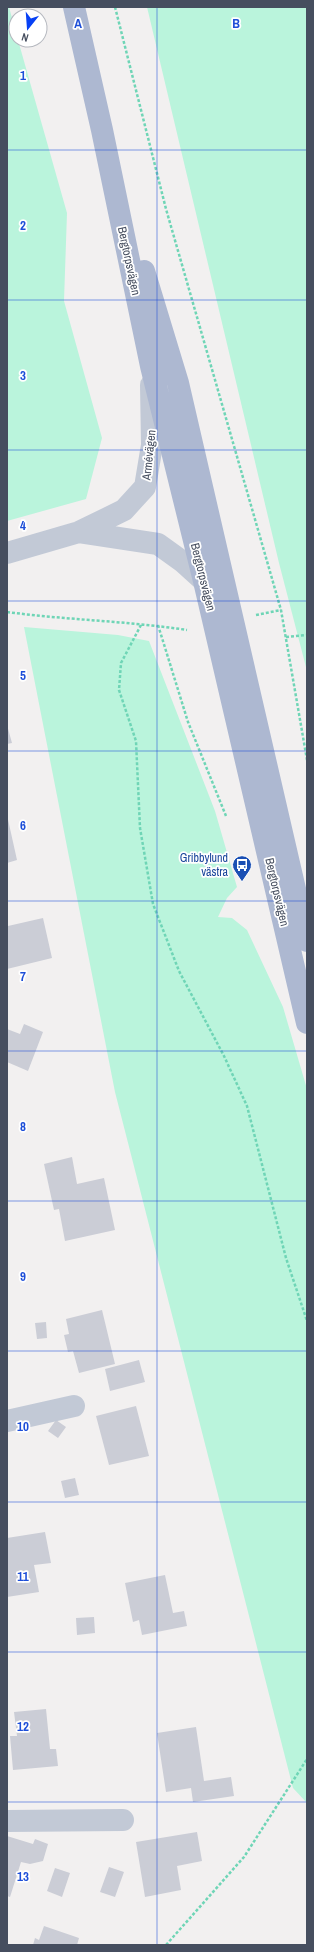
<svg xmlns="http://www.w3.org/2000/svg" width="314" height="1952" font-family="'Archivo Narrow',sans-serif">
  <rect width="100%" height="100%" fill="#f2f0f0"/>
  <path fill="#baf4dc" d="M 7,7 L 9,7 L 16,33 L 16,40 L 18,40 L 67,213 L 64,301 L 102,438 L 86,499 L 7,521 Z
    M 147,7 L 307,7 L 307,671 L 279,563 Z
    M 24,627 L 118,635 L 149,641 L 215,811 L 237,887 L 227,898 L 218,917 L 232,918 L 247,930 L 283,1007 L 307,1089 L 307,1803 L 293,1788 L 115,1092 Z"/>
  <path fill="#cbcdd6" d="M 7,725 L 12,743 L 7,744 Z
    M 7,815 L 17,860 L 7,863 Z
    M 43,918 L 52,958 L 7,969 L 7,923 L 8,926 Z
    M 24,1024 L 43,1032 L 28,1071 L 7,1062 L 7,1029 L 20,1034 Z
    M 72,1157 L 77,1184 L 104,1178 L 115,1230 L 65,1241 L 59,1209 L 54,1210 L 44,1164 Z
    M 102,1310 L 115,1364 L 79,1373 L 73,1351 L 68,1352 L 64,1335 L 69,1334 L 66,1319 Z
    M 46,1322 L 47,1338 L 37,1339 L 35,1323 Z
    M 139,1360 L 145,1382 L 110,1391 L 105,1369 Z
    M 136,1406 L 149,1456 L 109,1465 L 96,1416 Z
    M 56,1420 L 66,1427 L 58,1438 L 48,1431 Z
    M 75,1478 L 79,1495 L 65,1498 L 61,1481 Z
    M 45,1532 L 51,1563 L 34,1565 L 39,1592 L 7,1597 L 7,1538 Z
    M 165,1575 L 173,1613 L 184,1611 L 187,1626 L 142,1635 L 139,1620 L 133,1622 L 125,1583 Z
    M 94,1617 L 95,1633 L 77,1635 L 76,1618 Z
    M 46,1709 L 50,1749 L 56,1749 L 58,1766 L 13,1770 L 10,1736 L 17,1736 L 14,1712 Z
    M 196,1727 L 204,1781 L 231,1777 L 234,1796 L 193,1802 L 191,1788 L 166,1792 L 157,1733 Z
    M 197,1832 L 202,1861 L 177,1866 L 181,1890 L 145,1897 L 136,1842 Z
    M 7,1836 L 33,1844 L 35,1839 L 48,1844 L 43,1861 L 30,1864 L 21,1862 L 10,1897 L 7,1896 Z
    M 109,1867 L 124,1872 L 115,1897 L 100,1892 Z
    M 55,1868 L 70,1873 L 62,1897 L 47,1891 Z
    M 44,1926 L 79,1938 L 77,1945 L 33,1945 L 35,1938 L 39,1940 Z"/>
  <g fill="none" stroke-linecap="round" stroke-linejoin="round">
    <path stroke="#6fd5b6" stroke-width="2.5" stroke-dasharray="3 2" stroke-linecap="butt" d="M 115,7 L 166,209 L 281,610 L 307,760
      M 7,612 C 67,620 128,621 187,630
      M 256,615 L 281,610
      M 141,625 L 121,663 L 119,690 L 136,741 L 140,828 L 153,904 L 179,971 L 224,1056 L 247,1106 L 286,1258 L 307,1321
      M 158,625 L 188,722 L 226,816
      M 286,637 L 307,635
      M 166,1945 L 244,1857 L 307,1759"/>
    <path stroke="#c2c9d6" stroke-width="22" d="M 79,532 L 158,544 L 183,562 L 204,581
      M 7,553 L 79,532 L 124,510 L 145,487 L 152,445 L 151,385
      M 7,1421 L 74,1406
      M 7,1821 L 123,1820"/>
    <path stroke="#adb8d1" stroke-width="22" d="M 74,7 L 102,130 L 151,366 L 204,581 L 307,1023
      M 144,271 L 178,383 L 307,941"/>
  </g>
  <path fill="none" stroke="#1d4ed8" stroke-width="1" stroke-opacity="0.55" d="M 157,7 L 157,1945M 7,150 L 307,150M 7,300 L 307,300M 7,450 L 307,450M 7,601 L 307,601M 7,751 L 307,751M 7,901 L 307,901M 7,1051 L 307,1051M 7,1201 L 307,1201M 7,1351 L 307,1351M 7,1502 L 307,1502M 7,1652 L 307,1652M 7,1802 L 307,1802"/>
  <defs>
    <symbol id="bus-pin" viewBox="-11 -11 22 30"><path d="M0 17L-7.5 6A9.5 9.5 0 1 1 7.5 6Z" fill="#1a4fb4" stroke="#fff"/><path d="M-5-6H5V4H4V6H2V4H-2V6H-4V4H-5ZM-3.5-4V0h7V-4ZM-3.5 1.2v1.5H-2V1.2ZM2 1.2v1.5H3.5V1.2Z" fill="#fff"/></symbol>
  </defs>
  <g fill-rule="evenodd">
    <use href="#bus-pin" x="231" y="854" width="22" height="30"/>
  </g>
  <g text-anchor="middle" stroke-width="3.5" stroke-linejoin="round" paint-order="stroke">
    <g font-size="12" fill="#464e5f" stroke="#fff">
      <text transform="translate(129 261) rotate(78)" y="4">Bergtorpsvägen</text>
      <text transform="translate(149 455) rotate(-84)" y="4">Armévägen</text>
      <text transform="translate(203 577) rotate(76)" y="4">Bergtorpsvägen</text>
      <text transform="translate(277 892) rotate(77)" y="4">Bergtorpsvägen</text>
    </g>
    <g font-size="12" fill="#164399" stroke="#fff" text-anchor="end">
      <text x="228" y="862">Gribbylund<tspan x="228" dy="14">västra</tspan></text>
    </g>
  </g>
  <g font-size="13" text-anchor="middle" font-weight="bold" fill="#1d4ed8" stroke="#fff" stroke-width="3.5" stroke-linejoin="round" paint-order="stroke">
    <text x="78" y="28">A</text>
    <text x="236" y="28">B</text>
    <text x="23" y="80">1</text>
    <text x="23" y="230">2</text>
    <text x="23" y="380">3</text>
    <text x="23" y="530">4</text>
    <text x="23" y="680">5</text>
    <text x="23" y="830">6</text>
    <text x="23" y="981">7</text>
    <text x="23" y="1131">8</text>
    <text x="23" y="1281">9</text>
    <text x="23" y="1431">10</text>
    <text x="23" y="1581">11</text>
    <text x="23" y="1731">12</text>
    <text x="23" y="1881">13</text>
  </g>
  <rect width="314" height="1952" fill="none" stroke="#464e5f" stroke-width="16"/>
  <g transform="translate(28 28) rotate(197)"><circle r="19" fill="#ffffff" stroke="#b5b8bf"/>
  <path d="M0-3L7 15L0 10L-7 15Z" fill="#0741f5"/>
  <text y="-6" font-size="11" font-weight="bold" text-anchor="middle" fill="#464e5f">N</text>
  </g>
</svg>
